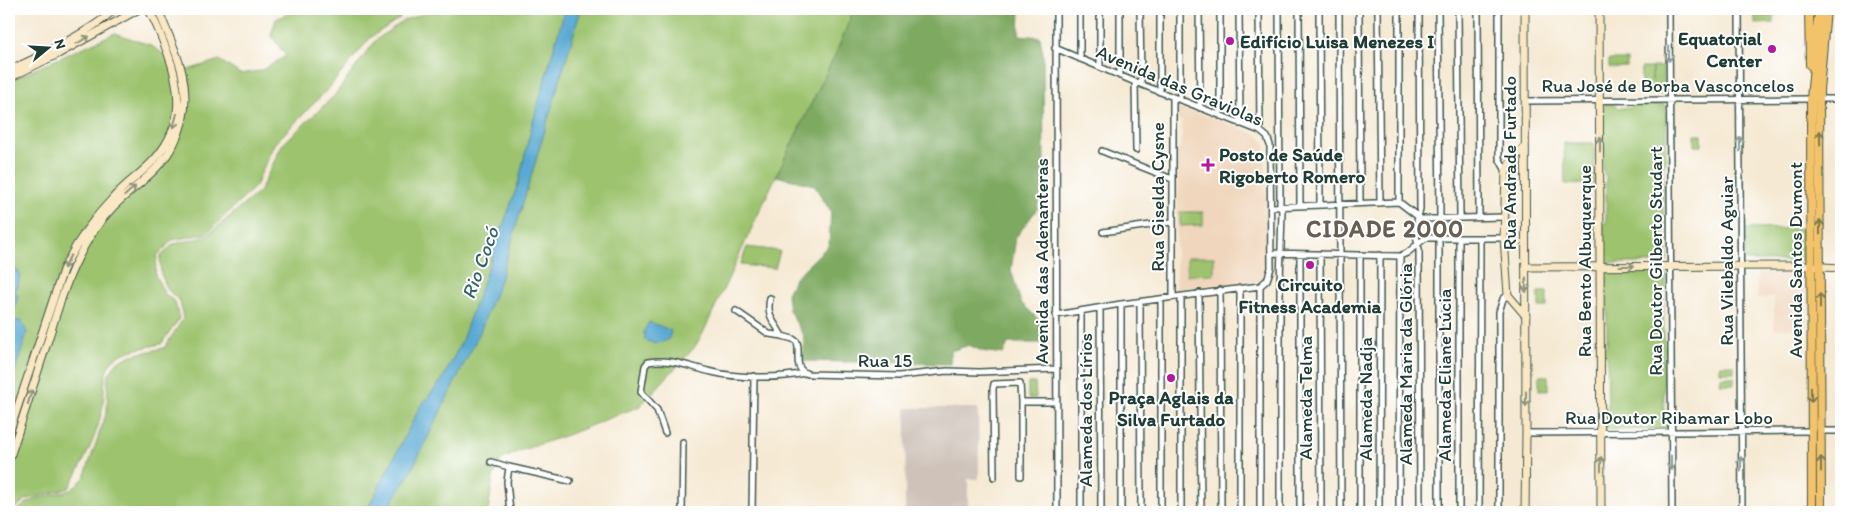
<svg xmlns="http://www.w3.org/2000/svg" width="1850" height="521" font-family="Itim,sans-serif">
  <rect width="100%" height="100%" fill="#fff"/>
  <filter id="ink" filterUnits="userSpaceOnUse"><feTurbulence type="fractalNoise" baseFrequency=".02" numOctaves="2"/><feDisplacementMap in="SourceGraphic" scale="10" xChannelSelector="R" yChannelSelector="G"/><feConvolveMatrix kernelMatrix="1 2 1 2 8 2 1 2 1" color-interpolation-filters="sRGB"/></filter>
  <filter id="wash" filterUnits="userSpaceOnUse"><feTurbulence type="fractalNoise" baseFrequency=".0096" numOctaves="4" result="noise"/><feDisplacementMap in="SourceGraphic" scale="20" xChannelSelector="R" yChannelSelector="G"/><feGaussianBlur stdDeviation="1.12" result="paint"/><feColorMatrix in="noise" values="0 0 0 0 0 0 0 0 0 0 0 0 0 0 0 0 0 1.4 0 .05"/><feComposite in="paint" operator="in"/></filter>
  <g filter="url(#wash)">
    <rect width="100%" height="100%" fill="#f5e9d3"/>
    <path fill="#f0d6bc" d="M 1745,9 L 1803,9 L 1803,11 L 1745,12 Z
      M 1177,108 L 1214,118 L 1258,135 L 1265,143 L 1267,272 L 1265,276 L 1259,282 L 1219,288 L 1215,284 L 1176,289 L 1177,148 L 1181,147 L 1182,121 L 1177,121 Z
      M 1757,272 L 1802,272 L 1806,275 L 1807,328 L 1774,329 L 1774,298 L 1757,298 Z"/>
    <path fill="#cec2b9" d="M 906,408 L 978,408 L 979,479 L 968,479 L 968,512 L 905,512 Z"/>
    <path fill="#9dc36e" stroke="#5e8051" d="M 335,9 L 398,9 L 401,17 L 370,38 L 329,88 L 274,144 L 255,187 L 206,234 L 172,240 L 157,256 L 155,275 L 165,294 L 175,302 L 179,319 L 161,344 C 149,347 124,350 114,359 C 101,370 106,395 102,410 C 96,439 83,463 69,488 L 25,500 L 11,512 L 9,509 L 9,81 L 115,33 L 150,45 L 188,70 L 219,60 L 240,74 L 260,71 L 286,56 L 271,35 L 276,19 L 293,11 L 329,11 Z
      M 427,9 L 565,9 L 532,125 L 518,184 L 461,343 L 442,380 L 420,407 L 366,512 L 16,512 L 25,504 L 39,498 L 71,490 L 84,478 L 107,411 L 108,376 L 117,362 L 132,355 L 164,348 L 183,319 L 180,301 L 168,290 L 161,274 L 160,257 L 173,244 L 205,237 L 260,191 L 282,145 L 334,96 L 376,40 L 404,20 L 420,15 Z
      M 581,9 L 854,9 L 837,51 L 776,176 L 703,333 L 694,348 L 640,406 L 567,435 L 519,451 L 501,460 L 493,477 L 488,512 L 386,512 L 412,469 L 500,280 Z
      M 1755,15 L 1774,15 L 1774,23 L 1755,24 Z
      M 1609,60 L 1627,60 L 1627,67 L 1609,68 Z
      M 1652,67 L 1663,67 L 1663,94 L 1641,94 L 1641,68 L 1652,68 L 1652,81 Z
      M 1614,104 L 1618,108 L 1630,108 L 1634,104 L 1663,104 L 1666,107 L 1666,162 L 1663,166 L 1663,235 L 1667,239 L 1667,261 L 1665,263 L 1606,263 L 1604,261 L 1603,224 L 1606,222 L 1606,177 L 1603,171 L 1603,108 L 1606,104 Z
      M 1694,134 L 1702,134 L 1702,146 L 1694,146 Z
      M 1564,143 L 1594,143 L 1595,184 L 1565,184 Z
      M 1180,212 L 1203,212 L 1203,225 L 1180,226 Z
      M 1806,228 L 1805,261 L 1745,261 L 1745,229 Z
      M 747,247 L 780,251 L 775,268 L 740,265 Z
      M 1187,257 L 1214,257 L 1214,274 L 1187,275 Z
      M 1607,270 L 1666,271 L 1666,287 L 1663,289 L 1664,344 L 1667,347 L 1667,353 L 1663,356 L 1664,411 L 1667,415 L 1667,429 L 1606,430 L 1604,428 L 1604,412 L 1608,408 L 1607,356 L 1604,353 L 1604,347 L 1607,344 L 1607,289 L 1603,286 L 1603,273 Z
      M 1539,292 L 1547,292 L 1547,307 L 1539,307 Z
      M 1720,365 L 1734,365 L 1734,372 L 1720,372 Z
      M 1539,376 L 1548,376 L 1548,390 L 1539,390 Z
      M 1721,377 L 1734,377 L 1734,384 L 1720,384 Z
      M 1028,383 L 1035,383 L 1036,398 L 1028,398 Z"/>
    <path fill="#7ea961" stroke="#4e734a" d="M 854,9 L 1020,9 L 1019,35 L 1040,37 L 1043,54 L 1044,176 L 1037,209 L 1016,237 L 1011,270 L 1021,303 L 1047,327 L 1047,343 L 1008,343 L 1003,354 L 982,351 L 969,345 L 951,351 L 950,364 L 802,361 L 804,337 L 789,310 L 787,294 L 794,279 L 829,245 L 831,212 L 814,185 L 776,176 L 837,51 Z"/>
    <path fill="#58a9d3" stroke="#3c7384" d="M 565,9 L 581,9 L 500,280 L 480,332 L 412,469 L 386,512 L 366,512 L 420,407 L 442,380 L 461,343 L 518,184 L 532,125 Z
      M 13,268 L 20,273 L 18,287 L 14,289 L 18,296 L 12,320 L 22,321 L 27,333 L 9,390 L 9,269 Z
      M 649,322 L 670,330 L 671,332 L 668,340 L 655,344 L 645,340 L 644,331 Z
      M 1575,413 L 1582,416 L 1588,417 L 1591,424 L 1572,424 Z"/>
  </g>
  <g filter="url(#ink)">
    <g fill="none" stroke-linecap="round" stroke-linejoin="round">
      <defs>
        <path id="street" d="M 1056,9 L 1057,512
          M 1080,9 L 1080,59
          M 1120,9 L 1120,76
          M 1140,9 L 1141,84
          M 1160,9 L 1160,92
          M 1180,9 L 1180,100
          M 1199,9 L 1200,108
          M 1220,9 L 1220,116
          M 1239,9 L 1240,124
          M 1259,9 L 1260,131
          M 1279,9 L 1280,206 L 1282,211 L 1280,283 L 1280,512
          M 1299,9 L 1300,206
          M 1319,9 L 1320,205
          M 1339,9 L 1341,512
          M 1359,9 L 1360,203
          M 1378,9 L 1380,203
          M 1399,9 L 1399,202
          M 1419,9 L 1420,210 C 1416,221 1415,238 1419,249 L 1420,512
          M 1438,9 L 1440,217
          M 1458,9 L 1460,217
          M 1478,9 L 1479,216
          M 1499,9 L 1499,158 L 1506,171
          M 1669,9 L 1672,512
          M 1739,9 L 1742,512
          M 1055,48 L 1135,82 L 1260,131 L 1267,137 L 1270,145 L 1271,268 L 1267,280 L 1260,286 L 1121,304 L 1056,315
          M 1100,67 L 1100,9
          M 1135,82 L 1136,150
          M 1819,99 L 1841,99
          M 1525,101 L 1811,99
          M 1102,151 L 1172,179
          M 1271,207 L 1399,202 L 1421,219 L 1504,217
          M 1103,232 L 1171,222
          M 1459,238 L 1459,512
          M 1271,253 L 1400,256 L 1407,253 L 1424,239 L 1427,238 L 1504,238
          M 1300,254 L 1300,512
          M 1320,254 L 1321,512
          M 1260,286 L 1260,512
          M 1240,288 L 1240,512
          M 1220,290 L 1221,512
          M 1199,293 L 1201,512
          M 1181,296 L 1181,512
          M 1173,297 L 1173,97
          M 770,298 C 766,316 774,321 782,336 L 793,339 L 797,342 C 801,355 792,368 808,374 L 899,376 L 947,371 L 979,372 L 1057,369
          M 1140,302 L 1141,512
          M 1121,304 L 1121,512
          M 1100,308 L 1101,512
          M 736,311 L 769,334 L 783,336
          M 1822,431 L 1841,431
          M 665,433 L 657,410 L 641,392 L 645,366 L 648,362 C 673,358 689,367 712,372 C 736,378 780,379 804,373
          M 1526,433 L 1812,431
          M 491,462 L 509,467
          M 1021,476 L 1021,402 L 1056,402
          M 994,477 L 993,389 L 994,384 L 1020,383 L 1021,402
          M 510,512 L 507,482 L 509,467 L 570,481
          M 682,512 L 683,442
          M 752,512 L 754,376
          M 1081,512 L 1081,311
          M 1161,512 L 1161,299
          M 1360,512 L 1360,255
          M 1379,512 L 1380,255
          M 1399,512 L 1400,256
          M 1439,512 L 1439,238
          M 1479,512 L 1480,238
          M 1499,512 L 1499,312 L 1503,299 L 1508,295"/>
        <path id="secondary" d="M 1599,9 L 1601,512
          M 9,70 C 29,62 104,25 113,9
          M 9,78 L 58,54 L 139,9
          M 1525,147 L 1510,163 L 1506,171 L 1504,238 L 1508,295 L 1526,316
          M 1526,267 L 1806,266 L 1841,268
          M 9,433 L 63,270 C 76,243 92,220 113,198 C 124,185 138,176 150,164 C 184,130 183,93 167,51 C 161,37 156,21 148,9
          M 9,460 C 22,419 36,378 49,337 C 57,312 64,286 76,262 C 86,241 98,222 114,206 C 129,191 146,180 159,165 C 182,140 190,106 182,73 C 177,51 166,30 158,9
          M 1525,512 L 1526,433 L 1525,9"/>
        <path id="primary" d="M 1809,9 L 1810,65
          M 1812,512 L 1811,99 L 1819,9
          M 1821,512 L 1819,90 L 1826,9"/>
      </defs>
      <use href="#street" stroke="#3f574c" stroke-width="8"/>
      <use href="#secondary" stroke="#3f574c" stroke-width="9"/>
      <use href="#primary" stroke="#3f574c" stroke-width="10"/>
      <use href="#street" stroke="#fff" stroke-width="5"/>
      <use href="#secondary" stroke="#fae7c3" stroke-width="7"/>
      <use href="#primary" stroke="#f2c36a" stroke-width="8"/>
    </g>
    <defs><path id="oneway-shaft" d="M-6 0H5M1.5-3L5.5 0L1.5 3" fill="none" stroke-width="1.6" stroke-linecap="round" stroke-linejoin="round" transform="scale(1.25)"/></defs>
    <g stroke="#8c927c">
      <use href="#oneway-shaft" transform="translate(83 40) rotate(-30)"/>
      <use href="#oneway-shaft" transform="translate(175 121) rotate(105)"/>
      <use href="#oneway-shaft" transform="translate(1600 144) rotate(-90)"/>
      <use href="#oneway-shaft" transform="translate(130 191) rotate(-42)"/>
      <use href="#oneway-shaft" transform="translate(67 262) rotate(117)"/>
      <use href="#oneway-shaft" transform="translate(1627 266)"/>
      <use href="#oneway-shaft" transform="translate(1526 285) rotate(90)"/>
      <use href="#oneway-shaft" transform="translate(30 397) rotate(-72)"/>
      <use href="#oneway-shaft" transform="translate(1526 399) rotate(90)"/>
      <use href="#oneway-shaft" transform="translate(1601 464) rotate(-90)"/>
    </g>
    <g stroke="#8f9e9a">
      <use href="#oneway-shaft" transform="translate(1669 54) rotate(90)"/>
      <use href="#oneway-shaft" transform="translate(1740 144) rotate(-90)"/>
      <use href="#oneway-shaft" transform="translate(1671 463) rotate(90)"/>
      <use href="#oneway-shaft" transform="translate(1741 464) rotate(-90)"/>
    </g>
    <g stroke="#7e794c">
      <use href="#oneway-shaft" transform="translate(1820 138) rotate(-91)"/>
      <use href="#oneway-shaft" transform="translate(1820 227) rotate(-90)"/>
      <use href="#oneway-shaft" transform="translate(1820 301) rotate(-90)"/>
      <use href="#oneway-shaft" transform="translate(1811 395) rotate(90)"/>
      <use href="#oneway-shaft" transform="translate(1821 464) rotate(-90)"/>
    </g>
  </g>
  <g fill="#b5179e" stroke="#fff" stroke-width="2">
    <circle cx="1230" cy="41" r="5"/>
    <circle cx="1772" cy="49" r="5"/>
    <path d="M1205.5 157.5h5v5h5v5h-5v5h-5v-5h-5v-5h5z"/>
    <circle cx="1310" cy="265" r="5"/>
    <circle cx="1171" cy="378" r="5"/>
  </g>
  <g text-anchor="middle" stroke-width="4" stroke-linejoin="round" paint-order="stroke">
    <g font-size="19" font-weight="bold" fill="#1f3d34" stroke="#fff" text-anchor="start">
      <text x="1762" y="45" text-anchor="end">Equatorial<tspan x="1762" dy="22">Center</tspan></text>
      <text x="1240" y="48">Edifício Luisa Menezes I</text>
      <text x="1219" y="161">Posto de Saúde<tspan x="1219" dy="22">Rigoberto Romero</tspan></text>
      <text x="1310" y="291" text-anchor="middle">Circuito<tspan x="1310" dy="22">Fitness Academia</tspan></text>
      <text x="1171" y="404" text-anchor="middle">Praça Aglais da<tspan x="1171" dy="22">Silva Furtado</tspan></text>
    </g>
    <g font-size="19" fill="#1f3d34" stroke="#fff">
      <text transform="translate(1180 85) rotate(23)" y="7">Avenida das Graviolas</text>
      <text x="1668" y="92">Rua José de Borba Vasconcelos</text>
      <text transform="translate(1509 163) rotate(-90)" y="7">Rua Andrade Furtado</text>
      <text transform="translate(1157 197) rotate(-90)" y="7">Rua Giselda Cysne</text>
      <text transform="translate(1795 260) rotate(-90)" y="7">Avenida Santos Dumont</text>
      <text transform="translate(1041 261) rotate(-90)" y="7">Avenida das Adenanteras</text>
      <text transform="translate(1584 261) rotate(-90)" y="7">Rua Bento Albuquerque</text>
      <text transform="translate(1655 261) rotate(-90)" y="7">Rua Doutor Gilberto Studart</text>
      <text transform="translate(1726 261) rotate(-90)" y="7">Rua Vilebaldo Aguiar</text>
      <text x="885" y="367">Rua 15</text>
      <text transform="translate(1405 364) rotate(-90)" y="7">Alameda Maria da Glória</text>
      <text transform="translate(1444 375) rotate(-90)" y="7">Alameda Eliane Lúcia</text>
      <text transform="translate(1305 398) rotate(-90)" y="7">Alameda Telma</text>
      <text transform="translate(1365 399) rotate(-90)" y="7">Alameda Nadja</text>
      <text transform="translate(1085 410) rotate(-90)" y="7">Alameda dos Lírios</text>
      <text x="1669" y="424">Rua Doutor Ribamar Lobo</text>
    </g>
    <g font-size="20" font-style="italic" fill="#33636c" stroke="#fff">
      <text transform="translate(480 263) rotate(-70)" y="7">Rio Cocó</text>
    </g>
    <g font-size="24" font-weight="bold" letter-spacing="1" fill="#685e53" stroke="#fff">
      <text x="1385" y="237">CIDADE 2000</text>
    </g>
  </g>
  <rect width="1850" height="521" fill="none" stroke="#fff" stroke-width="30"/>
  <g transform="translate(48 48) rotate(72)" stroke="#ffffff" stroke-width="4" paint-order="stroke">
  <path d="M0-4L9 19L0 12L-9 19Z" fill="#1f3d34"/>
  <text y="-8" font-size="14" font-weight="bold" text-anchor="middle" fill="#1f3d34">N</text>
  </g>
</svg>
